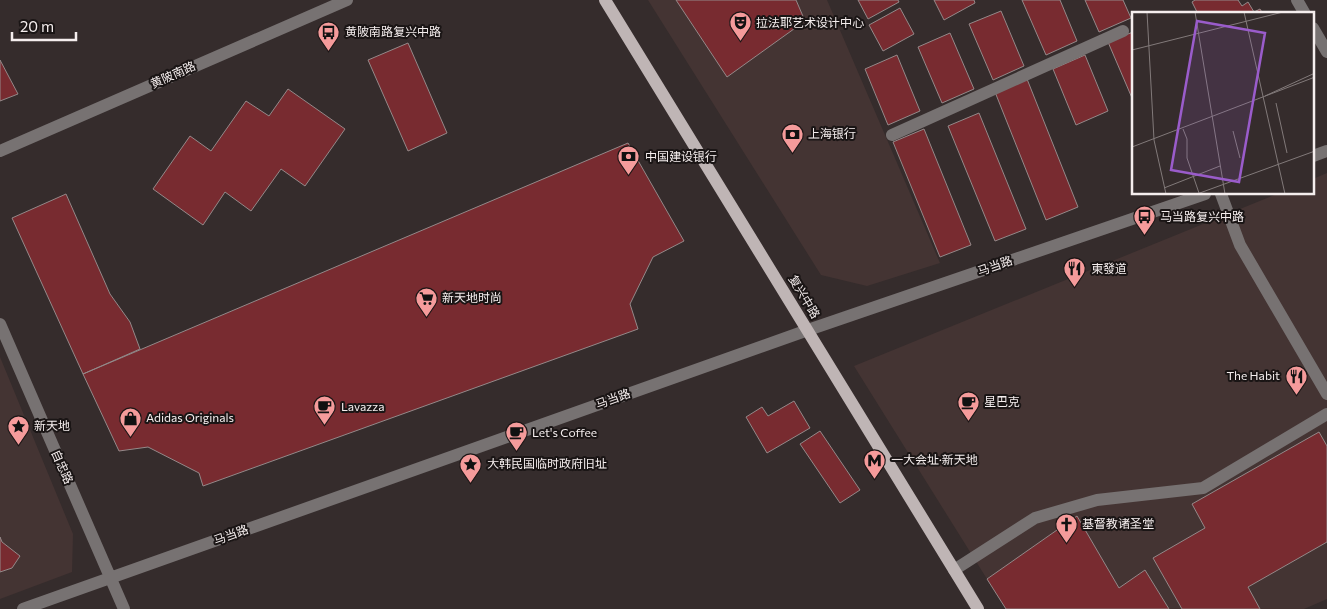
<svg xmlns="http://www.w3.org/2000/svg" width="1327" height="609" font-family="Commissioner,'Noto Sans SC',sans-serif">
  <rect width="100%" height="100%" fill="#352c2c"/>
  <path fill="#443433" d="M 648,0 L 827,0 L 940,263 L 867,286 L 821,275 Z
    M 1327,173 L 1327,599 L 1304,609 L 1169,609 L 1145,570 L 1119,588 L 1077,516 L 987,579 L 854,366 L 1277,194 L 1313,194 L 1313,179 Z
    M 0,357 L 73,534 L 72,572 L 0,599 Z"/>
  <path fill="#782b30" stroke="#948989" d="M 676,0 L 796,0 L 805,21 L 727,77 Z
    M 858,0 L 898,0 L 899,2 L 868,19 Z
    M 934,0 L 974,0 L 975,3 L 944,20 Z
    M 1022,0 L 1060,0 L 1077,41 L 1046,55 Z
    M 1085,0 L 1123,0 L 1131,18 L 1099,32 Z
    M 1195,0 L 1238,0 L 1242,6 L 1248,2 L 1254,12 L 1260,9 L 1263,14 L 1198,14 L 1192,2 Z
    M 900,8 L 914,34 L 883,51 L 869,25 Z
    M 1001,11 L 1024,66 L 993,80 L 969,24 Z
    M 1133,32 L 1133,97 L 1132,98 L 1108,42 Z
    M 950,33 L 974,89 L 942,103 L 918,47 Z
    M 408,43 L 447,133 L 408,151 L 368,60 Z
    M 897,55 L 920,111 L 888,125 L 865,69 Z
    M 1085,55 L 1108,111 L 1076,125 L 1053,69 Z
    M 0,60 L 18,94 L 0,101 Z
    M 1027,79 L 1078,207 L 1046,220 L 995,92 Z
    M 288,89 L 345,129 L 305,186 L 281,169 L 251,211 L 225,192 L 203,225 L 153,189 L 190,136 L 211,151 L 246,101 L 269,116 Z
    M 979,113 L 1026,229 L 995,241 L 948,126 Z
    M 924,129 L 971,245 L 940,257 L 893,142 Z
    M 628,143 L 684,241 L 653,257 L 630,304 L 638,329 L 203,486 L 199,473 L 148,447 L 119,451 L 83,374 Z
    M 66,194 L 110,294 L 130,322 L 140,349 L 83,374 L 12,218 Z
    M 794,401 L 810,428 L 767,453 L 746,417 L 762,407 L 768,416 Z
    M 820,431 L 860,490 L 840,503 L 800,444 Z
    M 1319,432 L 1327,446 L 1327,542 L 1248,587 L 1260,609 L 1182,609 L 1153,558 L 1205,528 L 1192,504 Z
    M 1077,516 L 1119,588 L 1145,570 L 1169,609 L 1006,609 L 987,579 Z
    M 0,537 L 2,542 L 20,556 L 12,568 L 0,572 Z"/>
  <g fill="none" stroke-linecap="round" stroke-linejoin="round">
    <path stroke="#777272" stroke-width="12" d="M 1297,0 L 1305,14
      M 1313,28 L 1327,52
      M 892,135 L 1123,31
      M 0,151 L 347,0
      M 1313,156 L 1327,151
      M 1221,194 L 1240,245 L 1327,394
      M 0,324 L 124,609
      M 954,570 L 1035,518 L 1097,500 L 1203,488 L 1327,414
      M 23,609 L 808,330 L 1205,194"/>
    <path stroke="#bfb5b5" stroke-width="12" d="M 605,0 L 978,609"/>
  </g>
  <defs>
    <symbol id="theatre-pin" viewBox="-11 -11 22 30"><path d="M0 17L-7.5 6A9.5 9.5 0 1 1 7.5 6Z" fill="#f59b9b" stroke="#1a1515"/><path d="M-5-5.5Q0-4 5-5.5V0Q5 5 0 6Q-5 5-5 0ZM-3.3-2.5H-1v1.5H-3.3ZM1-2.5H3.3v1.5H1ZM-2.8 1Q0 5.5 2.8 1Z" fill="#111"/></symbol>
    <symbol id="bus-pin" viewBox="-11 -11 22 30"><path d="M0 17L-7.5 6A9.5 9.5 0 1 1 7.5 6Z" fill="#f59b9b" stroke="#1a1515"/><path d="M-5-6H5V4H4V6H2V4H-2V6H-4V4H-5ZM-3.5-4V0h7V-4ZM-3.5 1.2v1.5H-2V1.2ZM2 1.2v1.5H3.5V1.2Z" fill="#111"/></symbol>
    <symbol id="bank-pin" viewBox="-11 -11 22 30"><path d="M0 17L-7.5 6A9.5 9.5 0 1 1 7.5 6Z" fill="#f59b9b" stroke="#1a1515"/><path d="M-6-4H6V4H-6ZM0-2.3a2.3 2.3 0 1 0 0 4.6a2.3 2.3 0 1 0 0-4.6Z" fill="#111"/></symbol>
    <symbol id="restaurant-pin" viewBox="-11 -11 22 30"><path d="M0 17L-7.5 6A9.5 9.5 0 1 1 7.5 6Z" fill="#f59b9b" stroke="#1a1515"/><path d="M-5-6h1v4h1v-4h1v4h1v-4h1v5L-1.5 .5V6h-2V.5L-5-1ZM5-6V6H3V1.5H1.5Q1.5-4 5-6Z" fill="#111"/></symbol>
    <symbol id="supermarket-pin" viewBox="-11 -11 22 30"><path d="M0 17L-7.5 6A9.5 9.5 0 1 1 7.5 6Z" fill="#f59b9b" stroke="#1a1515"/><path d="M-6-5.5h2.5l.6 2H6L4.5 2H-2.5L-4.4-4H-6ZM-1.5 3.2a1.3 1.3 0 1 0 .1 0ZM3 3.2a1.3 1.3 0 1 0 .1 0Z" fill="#111"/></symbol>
    <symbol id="cafe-pin" viewBox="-11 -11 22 30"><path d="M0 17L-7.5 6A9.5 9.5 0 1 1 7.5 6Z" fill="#f59b9b" stroke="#1a1515"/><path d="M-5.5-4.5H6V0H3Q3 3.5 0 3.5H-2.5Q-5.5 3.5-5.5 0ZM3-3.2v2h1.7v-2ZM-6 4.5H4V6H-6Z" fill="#111"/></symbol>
    <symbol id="shop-pin" viewBox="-11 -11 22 30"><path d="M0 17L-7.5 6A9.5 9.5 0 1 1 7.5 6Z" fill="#f59b9b" stroke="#1a1515"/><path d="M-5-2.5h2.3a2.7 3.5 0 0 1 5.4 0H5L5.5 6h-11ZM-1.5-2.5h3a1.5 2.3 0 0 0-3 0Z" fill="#111"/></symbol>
    <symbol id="sight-pin" viewBox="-11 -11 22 30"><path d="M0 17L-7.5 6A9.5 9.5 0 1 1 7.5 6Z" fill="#f59b9b" stroke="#1a1515"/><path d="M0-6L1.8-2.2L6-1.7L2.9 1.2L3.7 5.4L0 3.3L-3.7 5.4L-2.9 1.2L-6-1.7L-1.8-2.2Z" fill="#111"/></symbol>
    <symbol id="metro-pin" viewBox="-11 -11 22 30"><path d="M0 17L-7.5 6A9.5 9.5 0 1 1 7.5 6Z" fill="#f59b9b" stroke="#1a1515"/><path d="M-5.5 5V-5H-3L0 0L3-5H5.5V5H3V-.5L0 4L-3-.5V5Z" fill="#111"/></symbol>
    <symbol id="church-pin" viewBox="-11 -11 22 30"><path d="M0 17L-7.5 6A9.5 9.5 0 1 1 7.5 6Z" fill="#f59b9b" stroke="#1a1515"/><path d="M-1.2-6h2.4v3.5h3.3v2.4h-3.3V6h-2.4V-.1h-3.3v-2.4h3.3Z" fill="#111"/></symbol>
  </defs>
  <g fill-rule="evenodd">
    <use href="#theatre-pin" x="728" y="10" width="25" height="34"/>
    <use href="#bus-pin" x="316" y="20" width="25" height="34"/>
    <use href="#bank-pin" x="780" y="122" width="25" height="34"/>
    <use href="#bank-pin" x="616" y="144" width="25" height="34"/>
    <use href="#bus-pin" x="1132" y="204" width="25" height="34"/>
    <use href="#restaurant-pin" x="1062" y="256" width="25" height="34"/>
    <use href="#supermarket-pin" x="414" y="286" width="25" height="34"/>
    <use href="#restaurant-pin" x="1284" y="364" width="25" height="34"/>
    <use href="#cafe-pin" x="956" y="390" width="25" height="34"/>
    <use href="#cafe-pin" x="312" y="394" width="25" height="34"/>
    <use href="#shop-pin" x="118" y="406" width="25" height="34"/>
    <use href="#sight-pin" x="6" y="414" width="25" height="34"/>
    <use href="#cafe-pin" x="504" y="420" width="25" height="34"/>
    <use href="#metro-pin" x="862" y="448" width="25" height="34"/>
    <use href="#sight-pin" x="458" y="452" width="25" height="34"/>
    <use href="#church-pin" x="1054" y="512" width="25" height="34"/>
  </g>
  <g text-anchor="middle" stroke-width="4" stroke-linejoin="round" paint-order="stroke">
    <g font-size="12" fill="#f5eeee" stroke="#1a1515" text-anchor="start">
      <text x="756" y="27">拉法耶艺术设计中心</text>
      <text x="345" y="36">黄陂南路复兴中路</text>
      <text x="808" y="138">上海银行</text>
      <text x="645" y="161">中国建设银行</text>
      <text x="1160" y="221">马当路复兴中路</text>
      <text x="1091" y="273">東發道</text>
      <text x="442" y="302">新天地时尚</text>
      <text x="1280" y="380" text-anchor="end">The Habit</text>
      <text x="984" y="406">星巴克</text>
      <text x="341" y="411">Lavazza</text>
      <text x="146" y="422">Adidas Originals</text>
      <text x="34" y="430">新天地</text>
      <text x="532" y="437">Let's Coffee</text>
      <text x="891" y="464">一大会址·新天地</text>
      <text x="487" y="468">大韩民国临时政府旧址</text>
      <text x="1082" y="528">基督教诸圣堂</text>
    </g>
    <g font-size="12" fill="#f5eeee" stroke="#1a1515">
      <text transform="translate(173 75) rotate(-24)" y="4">黄陂南路</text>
      <text transform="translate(995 266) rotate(-19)" y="4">马当路</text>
      <text transform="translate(804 297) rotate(59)" y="4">复兴中路</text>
      <text transform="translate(613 399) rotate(-20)" y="4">马当路</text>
      <text transform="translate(62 467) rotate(66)" y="4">自忠路</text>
      <text transform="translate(231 535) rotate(-20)" y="4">马当路</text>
    </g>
  </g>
  <g transform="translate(1132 12)">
    <rect width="182" height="182" fill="#352c2c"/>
    <path fill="none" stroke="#827a7a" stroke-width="1" d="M 15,0 L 22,128 L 34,182M 63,0 L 93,182M 112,0 L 153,182M 0,38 L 151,0M 133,84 L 183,61M 144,91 L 155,141M 51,117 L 55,127 L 55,146 L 67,181M 101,119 L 108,146M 0,135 L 183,65M 32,176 L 88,154M 65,182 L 183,139"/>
    <path fill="#9a5ccb" fill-opacity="0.15" stroke="#9a5ccb" stroke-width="2.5" d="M 65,9 L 133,21 L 107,170 L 39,158 Z"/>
    <rect width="182" height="182" fill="none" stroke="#f5eeee" stroke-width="2.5"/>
  </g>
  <path d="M12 32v8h64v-8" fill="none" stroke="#f5eeee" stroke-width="2.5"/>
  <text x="20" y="32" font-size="15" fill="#f5eeee" stroke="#1a1515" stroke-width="4" paint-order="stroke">20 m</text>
</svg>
